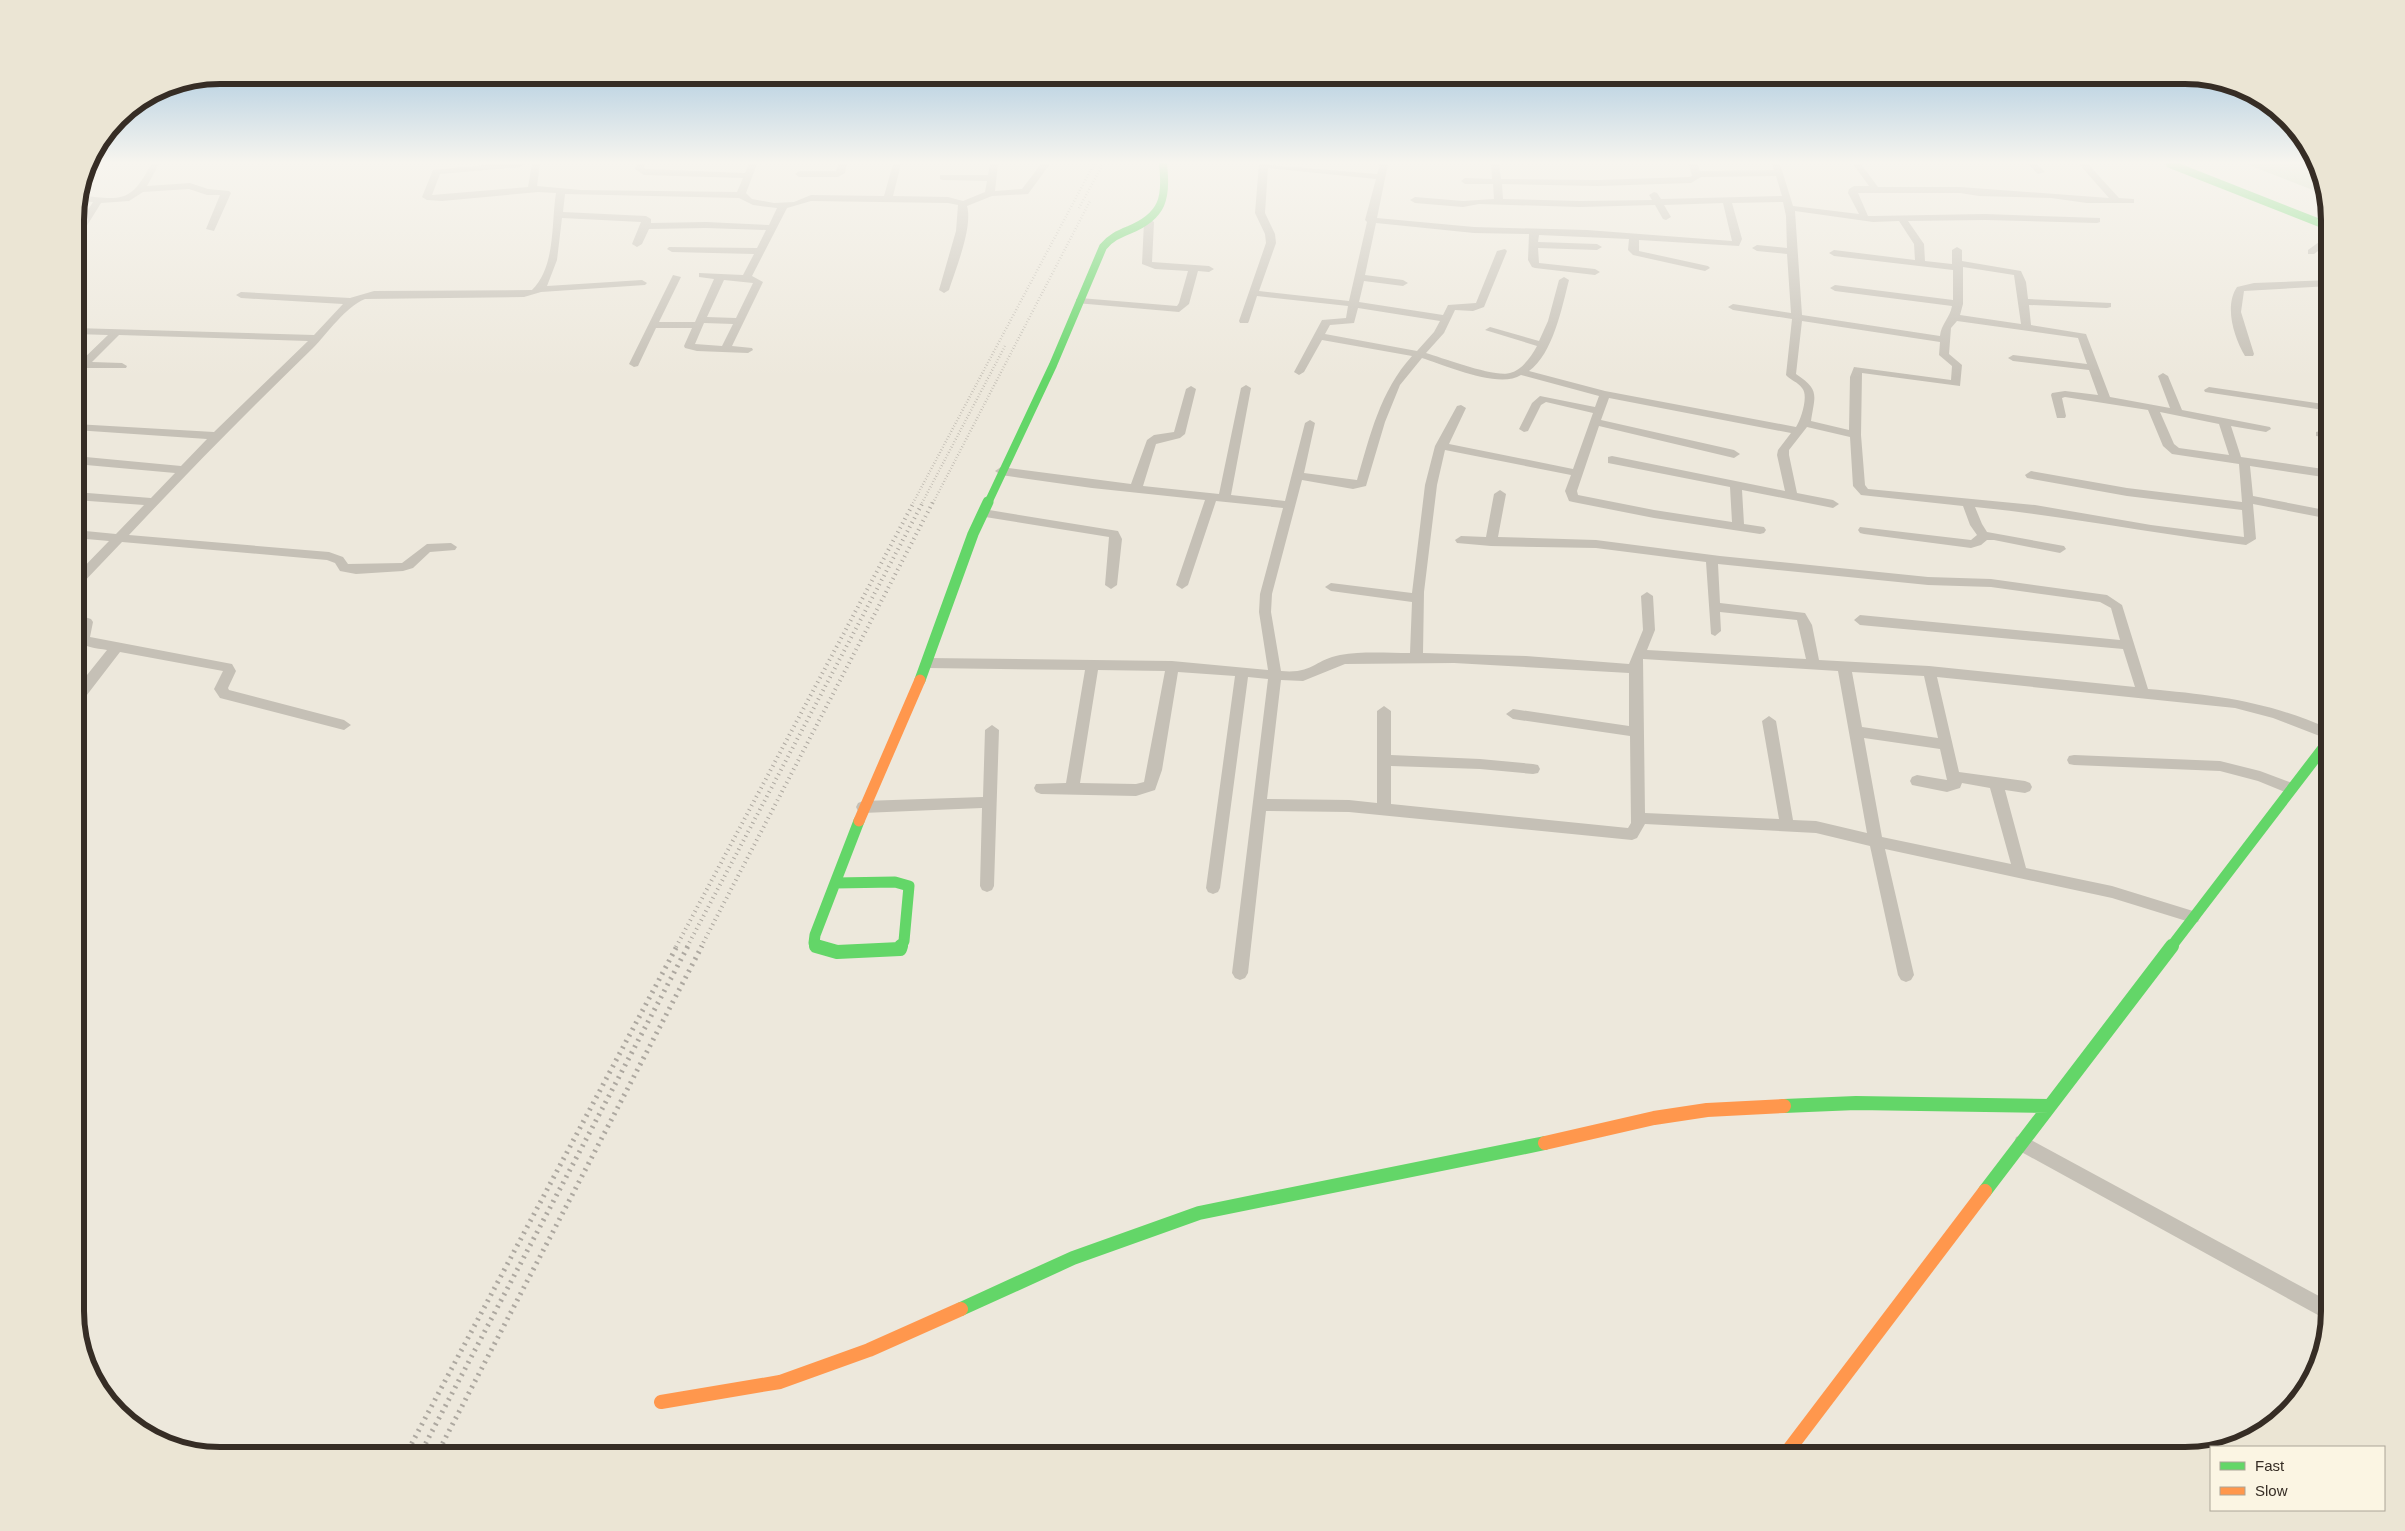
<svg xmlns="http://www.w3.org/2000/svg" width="2405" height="1531" font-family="Arial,sans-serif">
  <rect width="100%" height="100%" fill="#ede8dc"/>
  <path fill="#c8d4b5" d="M 2246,164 L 2315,164 L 2323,194 Z"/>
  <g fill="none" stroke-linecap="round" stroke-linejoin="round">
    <path fill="#c5c0b6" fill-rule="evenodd" d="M 151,164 L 159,164 L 147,186 L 190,183 L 208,189 L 229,191 L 231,193 L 214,231 L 206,229 L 220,195 L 207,195 L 189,189 L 143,192 L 129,201 L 101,203 L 78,240 L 75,241 L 75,230 L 93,202 L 78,201 L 79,195 C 120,200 131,204 151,164 Z
      M 495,164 L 525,164 L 521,167 L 440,174 L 432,195 L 528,187 L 532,164 L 540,164 L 537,186 L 581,190 L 737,192 L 743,178 L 644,175 L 635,169 L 637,164 L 645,164 L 644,168 L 646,169 L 745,173 L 749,164 L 757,164 L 746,193 L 752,199 L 774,203 L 794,202 L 811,195 L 884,196 L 893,164 L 901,164 L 893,196 L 948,197 L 963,201 L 985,192 L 987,181 L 943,180 L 940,179 L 940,175 L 988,175 L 990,164 L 998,164 L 995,191 L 1022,189 L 1041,164 L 1050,164 L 1028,194 L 992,196 L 967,206 C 973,227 956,268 949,290 L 944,293 L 939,290 L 956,231 L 958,205 L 948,203 L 811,201 L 787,208 L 752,276 L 763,282 L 732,346 L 752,348 L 753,350 L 748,353 L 697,351 L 685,348 L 684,346 L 692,328 L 656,328 L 638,366 L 634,367 L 629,364 L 673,275 L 681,277 L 659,322 L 695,322 L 714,279 L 699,277 L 699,273 L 743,275 L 754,254 L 672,252 L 667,249 L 669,247 L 757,248 L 766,230 L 706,228 L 649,229 L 642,244 L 637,247 L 632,244 L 641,222 L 562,218 L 557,260 L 547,286 L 642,280 L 647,283 L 645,285 L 541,292 L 524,297 L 365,299 C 344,308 329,332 313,348 C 250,409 189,471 129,535 L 329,552 L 343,557 L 348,564 L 402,563 L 427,544 L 451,543 L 457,547 L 455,550 L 430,552 L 413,568 L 403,571 L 356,574 L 340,571 L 335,563 L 327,560 L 122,542 L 79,587 L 75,588 L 75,576 L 109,541 L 75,538 L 75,530 L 116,534 L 144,505 L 75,500 L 75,492 L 151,498 L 175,473 L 75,464 L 75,456 L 181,466 L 207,439 L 75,430 L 75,424 L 214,432 L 308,341 L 119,335 L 92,362 L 122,363 L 127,366 L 126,368 L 79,368 L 75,367 L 75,363 L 80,362 L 108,335 L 75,334 L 75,328 L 314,335 L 343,304 L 241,298 L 236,295 L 241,292 L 350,298 L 374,291 L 532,290 C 556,266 551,224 556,193 L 538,192 L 442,201 L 427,200 L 422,197 L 433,170 ZM 565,194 L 739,198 L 753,205 L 777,208 L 769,225 L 706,222 L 651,223 L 651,219 L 646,216 L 563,212 ZM 724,280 L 753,283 L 736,318 L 707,317 ZM 704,323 L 733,324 L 722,346 L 695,344 Z
      M 839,164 L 847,164 L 845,173 L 838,177 L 799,177 L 795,174 L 799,171 L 836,171 Z
      M 1259,164 L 1377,174 L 1380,164 L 1388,164 L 1377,218 L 1474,227 L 1587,230 L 1732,241 L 1723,203 L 1664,205 L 1671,217 L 1666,220 L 1663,219 L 1655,205 L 1580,207 L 1479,204 L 1463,207 L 1415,203 L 1410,200 L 1415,197 L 1463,201 L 1494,199 L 1493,184 L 1465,184 L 1461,181 L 1465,178 L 1492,179 L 1491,164 L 1499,164 L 1501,179 L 1598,180 L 1689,177 L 1692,176 L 1689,164 L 1697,164 L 1700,171 L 1774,170 L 1772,164 L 1780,164 L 1793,206 L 1859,214 L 1848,193 L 1849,189 L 1854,186 L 1869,186 L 1853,164 L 1861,164 L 1878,187 L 1960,187 L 2109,198 L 2079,164 L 2088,164 L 2119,198 L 2134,199 L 2134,203 L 2087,203 L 2051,198 L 1979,196 L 1960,193 L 1858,193 L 1868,216 L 1873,216 L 1985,214 L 2100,218 L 2100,222 L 2097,223 L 1985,220 L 1908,221 L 1924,244 L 1925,261 L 1952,264 L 1952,250 L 1957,247 L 1962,250 L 1962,261 L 2021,271 L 2026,282 L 2028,299 L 2111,303 L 2111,307 L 2107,308 L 2029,305 L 2031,325 L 2086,334 L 2110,397 L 2170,408 L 2158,376 L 2163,373 L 2168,376 L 2182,410 L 2270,427 L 2271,429 L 2266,432 L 2231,426 L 2241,457 L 2330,470 L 2330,478 L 2250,466 L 2253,496 L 2330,511 L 2330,519 L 2253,504 L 2256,539 L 2246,545 C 2156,534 2066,516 1975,507 L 1982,524 L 1987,532 L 2064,546 L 2066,549 L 2060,553 L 1994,540 L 1987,540 L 1981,545 L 1971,548 L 1864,534 L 1860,533 L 1858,530 L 1860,527 L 1971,540 L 1977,535 L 1970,525 L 1963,506 L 1861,495 L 1853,486 L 1850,437 L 1807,427 L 1789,450 L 1789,455 L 1797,493 L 1833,500 L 1839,504 L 1833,508 L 1742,490 L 1744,524 L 1764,527 L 1766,530 L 1764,533 L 1760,534 L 1654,518 L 1573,502 L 1569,501 L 1565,491 L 1571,475 L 1445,450 L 1437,485 L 1424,592 L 1423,653 L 1526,656 L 1629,664 L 1643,630 L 1641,596 L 1647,592 L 1653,596 L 1655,630 L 1647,650 L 1806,659 L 1797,620 L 1720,612 L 1721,631 L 1715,636 L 1711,634 L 1706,562 L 1596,548 L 1491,546 L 1457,543 L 1455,540 L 1461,536 L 1486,537 L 1494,494 L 1500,490 L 1506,494 L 1498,537 L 1596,540 L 1720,556 L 1928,577 L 1991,579 L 2107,595 L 2122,605 L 2148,689 C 2215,695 2267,701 2330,729 L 2330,740 L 2273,718 L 2235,708 L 1937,677 L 1959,772 L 2025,781 L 2030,783 L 2032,787 L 2030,791 L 2025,793 L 2005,790 L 2026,868 L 2112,886 L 2193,911 L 2198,912 L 2200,917 L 2198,922 L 2193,923 L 2112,898 L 1885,849 L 1914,975 L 1911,980 L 1906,982 L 1901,980 L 1898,975 L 1870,846 L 1816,833 L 1645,824 L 1637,838 L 1632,840 L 1349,812 L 1266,811 L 1248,973 L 1245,978 L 1240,980 L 1235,978 L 1232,973 L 1268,679 L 1248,677 L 1220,888 L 1218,892 L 1213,894 L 1208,892 L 1206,888 L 1235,676 L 1178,672 L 1162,770 L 1155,790 L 1136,796 L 1041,794 L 1036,792 L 1034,788 L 1036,784 L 1066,783 L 1085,670 L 927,668 L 921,663 L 927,658 L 1172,661 L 1268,670 L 1259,612 L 1260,594 L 1283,508 L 1216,501 L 1188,585 L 1182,589 L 1176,585 L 1205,500 L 1092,488 L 1001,475 L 995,471 L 1001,467 L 1131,484 L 1147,440 L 1154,435 L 1174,432 L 1186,389 L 1191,386 L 1196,389 L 1185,434 L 1180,438 L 1156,444 L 1143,486 L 1219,494 L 1241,388 L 1246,385 L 1251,388 L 1231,495 L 1285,501 L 1305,423 L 1310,420 L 1315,423 L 1304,473 L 1357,480 C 1370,436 1380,391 1412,356 L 1322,340 L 1304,372 L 1299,375 L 1294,372 L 1322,320 L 1346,318 L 1348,306 L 1257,296 L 1249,321 L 1248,323 L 1240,323 L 1239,321 L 1266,243 L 1265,234 L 1255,213 ZM 1268,168 L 1376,179 L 1365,220 L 1367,222 L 1349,301 L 1259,291 L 1276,243 L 1275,234 L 1265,213 ZM 1776,176 L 1782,196 L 1661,199 L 1657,193 L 1654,192 L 1649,195 L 1652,200 L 1580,201 L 1503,199 L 1502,184 L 1598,186 L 1691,183 L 1701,177 ZM 1783,202 L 1786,216 L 1787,248 L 1757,245 L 1752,248 L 1757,251 L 1787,254 L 1791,313 L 1733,304 L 1728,307 L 1733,310 L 1792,319 L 1786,375 C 1790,380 1798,382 1802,388 C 1809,395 1801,420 1796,427 L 1605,391 L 1529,371 C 1553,354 1562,307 1569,280 L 1564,277 L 1559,280 L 1548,321 L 1539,341 L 1490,327 L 1485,330 L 1537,346 C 1531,357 1522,370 1510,373 C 1496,378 1443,358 1426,353 L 1444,333 L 1455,310 L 1473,311 L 1484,307 L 1507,251 L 1505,249 L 1497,251 L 1476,303 L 1448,305 L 1443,315 L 1359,302 L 1364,281 L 1403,286 L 1408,283 L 1403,280 L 1365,275 L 1376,223 L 1474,233 L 1529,234 L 1528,260 L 1532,267 L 1535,268 L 1595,275 L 1600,272 L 1595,269 L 1539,263 L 1538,248 L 1597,250 L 1602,247 L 1597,244 L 1538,242 L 1539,235 L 1629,239 L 1628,250 L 1633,255 L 1705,271 L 1710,268 L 1708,266 L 1639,251 L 1639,240 L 1739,246 L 1742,239 L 1732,203 ZM 1795,211 L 1873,222 L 1899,221 L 1914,244 L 1915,260 L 1834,250 L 1829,253 L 1834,256 L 1953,270 L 1953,300 L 1835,285 L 1830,288 L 1835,291 L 1952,306 C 1950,318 1941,324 1940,336 L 1802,315 ZM 1963,267 L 2014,275 L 2021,324 L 1960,315 L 1963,304 ZM 1358,308 L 1440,321 L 1434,332 L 1417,351 L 1325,334 L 1330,325 L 1354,323 ZM 1802,321 L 1940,342 L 1939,355 L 1952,366 L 1951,380 L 1854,367 L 1850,377 L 1849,430 L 1811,421 C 1815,395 1820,390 1796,374 ZM 1957,321 L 2078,338 L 2087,364 L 2013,355 L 2008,358 L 2013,361 L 2089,370 L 2098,395 L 2065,391 L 2052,393 L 2051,395 L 2057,418 L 2065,418 L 2066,416 L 2062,398 L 2065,397 L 2148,410 L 2163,446 L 2172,454 L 2239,464 L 2242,502 L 2127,488 L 2031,471 L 2025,475 L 2027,478 L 2127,496 L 2242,510 L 2244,537 L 2151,525 L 2035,505 L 1868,489 L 1865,485 L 1861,435 L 1862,373 L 1960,386 L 1962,365 L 1949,354 L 1951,328 ZM 1422,358 C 1447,366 1499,389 1521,375 L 1599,396 L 1595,407 L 1540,396 L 1532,403 L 1519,429 L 1524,432 L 1528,431 L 1541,405 L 1546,402 L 1593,413 L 1573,469 L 1449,444 L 1466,408 L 1461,405 L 1457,406 L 1435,446 L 1425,485 L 1412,593 L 1331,583 L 1325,587 L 1331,591 L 1412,602 L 1410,653 C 1387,653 1362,651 1340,655 C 1314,660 1313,674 1281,671 L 1271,612 L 1272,594 L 1302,480 L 1353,489 L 1366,486 L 1385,422 L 1400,385 ZM 1609,398 L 1791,433 L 1778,450 L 1777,455 L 1785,491 L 1612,456 L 1608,457 L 1608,463 L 1730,487 L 1732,522 L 1654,510 L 1578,495 L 1577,491 L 1599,426 L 1734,458 L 1740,454 L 1734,450 L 1601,420 ZM 2160,412 L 2219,424 L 2229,455 L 2179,448 L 2174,444 ZM 1718,564 L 1928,585 L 1991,587 L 2100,602 L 2111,608 L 2120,640 L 1860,615 L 1854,620 L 1860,625 L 2123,649 L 2135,687 L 1929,666 L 1819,660 L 1812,625 L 1805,613 L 1720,603 ZM 1643,659 L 1838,671 L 1867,833 L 1816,821 L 1793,820 L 1776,721 L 1769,716 L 1762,721 L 1779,819 L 1645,813 ZM 1454,663 L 1629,673 L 1629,726 L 1513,709 L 1506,714 L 1513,719 L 1630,736 L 1631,823 L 1628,828 L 1391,804 L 1391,766 L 1480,769 L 1533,774 L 1538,773 L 1540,769 L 1538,765 L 1533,764 L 1480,759 L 1391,755 L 1391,711 L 1384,706 L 1377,711 L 1377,803 L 1349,800 L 1267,799 L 1281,680 L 1303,681 L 1345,664 ZM 1098,670 L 1165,671 L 1144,782 L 1136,784 L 1080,783 ZM 1852,672 L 1924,676 L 1938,738 L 1862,727 ZM 1864,738 L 1940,749 L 1947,780 L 1917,775 L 1912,777 L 1910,781 L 1912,785 L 1947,792 L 1960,788 L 1962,783 L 1990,788 L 2011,864 L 1882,837 Z
      M 2028,164 L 2037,164 L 2045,172 L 2038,174 Z
      M 1149,219 L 1154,222 L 1152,262 L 1209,266 L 1214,269 L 1209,272 L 1198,271 L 1189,304 L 1179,312 L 1076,303 L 1076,299 L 1080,298 L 1177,306 L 1179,303 L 1188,271 L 1155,269 L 1142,264 L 1144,222 Z
      M 2330,234 L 2330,242 L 2314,254 L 2308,254 L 2308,250 Z
      M 2330,280 L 2330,286 L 2244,291 L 2241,312 L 2254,354 L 2253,356 L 2245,356 C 2234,338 2224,306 2237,287 L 2254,283 Z
      M 2209,387 L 2330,405 L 2330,411 L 2205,392 L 2204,390 Z
      M 2320,431 L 2330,432 L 2330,438 L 2316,436 L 2316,432 Z
      M 983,509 L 1118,531 L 1122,539 L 1117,585 L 1111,589 L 1105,585 L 1109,537 L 979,516 L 979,510 Z
      M 75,614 L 91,619 L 93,622 L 90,637 L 232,664 L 236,671 L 228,688 L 229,690 L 344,720 L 351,725 L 344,730 L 220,698 L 214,689 L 223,671 L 120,652 L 80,704 L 75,705 L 75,690 L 107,650 C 96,648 83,648 77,638 L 80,624 L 75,623 Z
      M 992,725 L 999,730 L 994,886 L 992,890 L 987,892 L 982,890 L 980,886 L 982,808 L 863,813 L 858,811 L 856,807 L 858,803 L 863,801 L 983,797 L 985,730 Z
      M 2074,755 L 2220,761 L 2260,771 L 2295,784 L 2297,788 L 2295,792 L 2290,794 L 2258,781 L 2220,771 L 2074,765 L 2069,764 L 2067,760 L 2069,756 Z
      M 2022,1135 L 2330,1302 L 2327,1320 L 2016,1149 L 2014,1143 L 2016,1137 Z"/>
    <path stroke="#63d668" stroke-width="8" d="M 2170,164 L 2330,227
      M 988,503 L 1053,365 L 1103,247 C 1110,238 1119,234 1129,230 C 1163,216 1167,198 1163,164"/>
    <path stroke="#63d668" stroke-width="11" d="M 920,680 L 973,534 L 988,502
      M 835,883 L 859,821
      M 835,883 L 895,882 L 909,886 L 904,941 L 901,947
      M 817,947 L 814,943 L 815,935 L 835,883
      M 2171,947 L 2330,739"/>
    <path stroke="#63d668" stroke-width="14" d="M 816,946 L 837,952 L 900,949 L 901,946
      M 1784,1106 L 1856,1103 L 2050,1106
      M 1985,1191 L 2172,946
      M 961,1309 L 1073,1258 L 1199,1213 L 1545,1143"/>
    <path stroke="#ff974d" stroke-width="11" d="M 859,821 L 920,680"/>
    <path stroke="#ff974d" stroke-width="14" d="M 1545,1143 L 1654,1118 L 1707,1110 L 1784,1106
      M 661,1402 L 780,1382 L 869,1350 L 961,1309
      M 1784,1456 L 1985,1191"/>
    <path stroke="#ada8a0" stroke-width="2.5" stroke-dasharray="0.5 2.5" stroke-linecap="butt" d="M 1079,208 L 1103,164
      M 913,503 L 1094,164
      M 922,503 L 1005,346
      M 933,503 L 1090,201"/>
    <path stroke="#ada8a0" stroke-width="4" stroke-dasharray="1 4" stroke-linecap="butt" d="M 676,947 L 914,502
      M 687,947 L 923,502
      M 701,947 L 933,502"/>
    <path stroke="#ada8a0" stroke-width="5" stroke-dasharray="2 5" stroke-linecap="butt" d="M 405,1456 L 677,946
      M 419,1456 L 688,946
      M 436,1456 L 702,946"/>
  </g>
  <linearGradient id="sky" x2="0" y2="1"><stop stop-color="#88b6d8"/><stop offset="0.43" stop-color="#f7f5ef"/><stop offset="1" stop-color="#f7f5ef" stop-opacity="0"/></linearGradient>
  <rect width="2405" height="378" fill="url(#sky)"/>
  <path d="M0 0H2405V1531H0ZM220 84H2185A136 136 0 0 1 2321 220V1311A136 136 0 0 1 2185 1447H220A136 136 0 0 1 84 1311V220A136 136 0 0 1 220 84Z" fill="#ebe5d4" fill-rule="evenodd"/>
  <path fill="none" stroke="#362d25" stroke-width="6" d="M220 84H2185A136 136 0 0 1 2321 220V1311A136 136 0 0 1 2185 1447H220A136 136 0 0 1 84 1311V220A136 136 0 0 1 220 84Z"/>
  <rect x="2210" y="1446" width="175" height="65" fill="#fbf5e3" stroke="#aca597"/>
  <rect x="2220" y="1462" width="25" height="8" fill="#63d668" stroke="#aca597"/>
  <text x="2255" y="1471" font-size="15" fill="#362d25">Fast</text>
  <rect x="2220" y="1487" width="25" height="8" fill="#ff974d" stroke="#aca597"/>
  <text x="2255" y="1496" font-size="15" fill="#362d25">Slow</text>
</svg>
